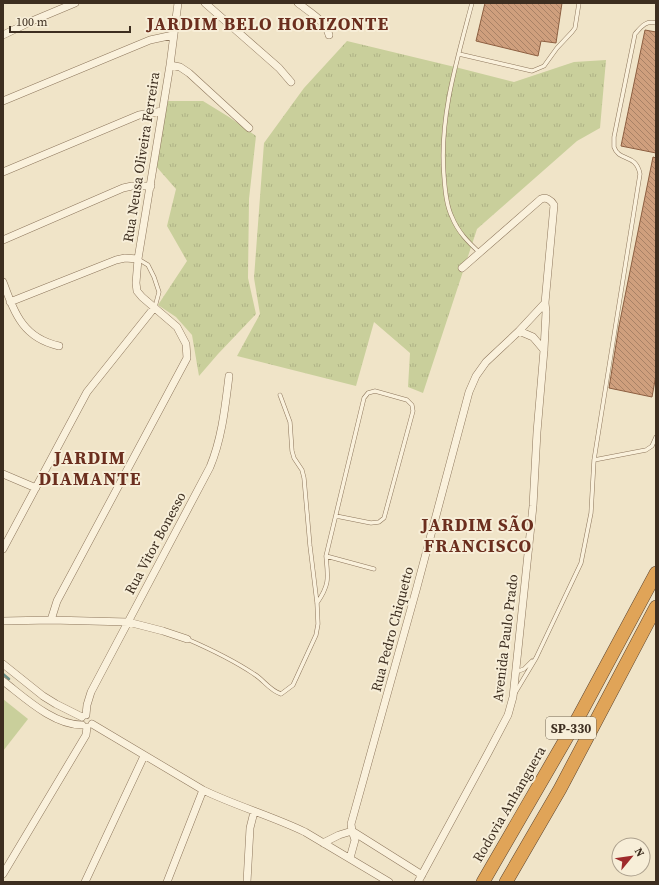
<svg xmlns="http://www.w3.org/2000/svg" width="659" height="885" font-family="'Source Serif 4',serif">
  <defs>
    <pattern id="grass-tufts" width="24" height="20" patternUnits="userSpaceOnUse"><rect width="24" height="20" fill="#c9cf9b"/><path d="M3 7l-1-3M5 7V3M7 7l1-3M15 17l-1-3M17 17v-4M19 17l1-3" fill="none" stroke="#aeb285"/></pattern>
    <pattern id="building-back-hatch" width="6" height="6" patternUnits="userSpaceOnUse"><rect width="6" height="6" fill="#cf9f7d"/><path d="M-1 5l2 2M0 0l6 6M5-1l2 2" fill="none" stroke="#a98266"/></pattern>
  </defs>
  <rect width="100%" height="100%" fill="#f0e4c8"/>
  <path fill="url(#grass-tufts)" d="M 347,41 L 459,68 L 514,82 L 574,62 L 606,60 L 600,128 L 577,141 L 477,229 L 423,393 L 408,387 L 410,353 L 374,322 L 356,386 L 237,356 L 260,314 L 254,278 L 264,143 L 304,88 Z
    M 168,101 L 203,101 L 229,117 L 256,136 L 249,199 L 248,278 L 256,314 L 218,354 L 199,376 L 192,335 L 176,317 L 158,305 L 187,261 L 167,226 L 176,189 L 154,164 Z"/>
  <path fill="#c9cf9b" d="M 3,699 L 28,719 L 3,751 Z"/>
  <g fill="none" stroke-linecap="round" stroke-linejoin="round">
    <path stroke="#6f938a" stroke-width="2.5" d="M 3,674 L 9,679"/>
  </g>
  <path fill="url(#building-back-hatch)" stroke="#8d5f41" d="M 485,3 L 562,3 L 556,43 L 541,41 L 538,56 L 476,41 Z
    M 645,30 L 656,32 L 656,153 L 621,146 Z
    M 653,157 L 656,158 L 656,375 L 652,397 L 609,388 L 619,326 Z"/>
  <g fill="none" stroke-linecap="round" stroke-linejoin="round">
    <defs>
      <path id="service" d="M 472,3 C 457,60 439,117 444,176 C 445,189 446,205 452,217 C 458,232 468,242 480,253
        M 459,54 L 532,71 L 544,66 L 557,48 L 572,32 L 575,28 L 579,3
        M 138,259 L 148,265 L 154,277 L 159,292 L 155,307
        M 594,460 L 646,450 L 652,446 L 656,437
        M 326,556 L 374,569
        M 317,603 C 330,584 328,578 326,556 L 364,398 L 368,393 L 375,391 L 407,400 L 412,405 L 413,411 L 384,518 L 379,522 L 371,523 L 336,516
        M 187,639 C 210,649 233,660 254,674 C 264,680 269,690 281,694 L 293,685 L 316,635 L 318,624 L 317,603 L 310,546 L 304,478 L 302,470 L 294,458 L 292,451 L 290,422 L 280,395
        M 516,672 L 524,669 L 532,661
        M 515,693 L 536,658 L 581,563 L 591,513 L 594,460 L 640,174 C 636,153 619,162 614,147 C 614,144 614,140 614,137 L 635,34 C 641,27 646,20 656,23"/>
      <path id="minor" d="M 205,3 L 279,68 L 291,82
        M 298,3 C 309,12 326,21 329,35
        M 3,35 L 32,21 L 75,3
        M 170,65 L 180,67 L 189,73 L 249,128
        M 3,101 L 150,40 L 173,35
        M 3,172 L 139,115 L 162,111
        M 3,240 L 123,188 L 132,186 L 151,186
        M 3,282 C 15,314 23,338 59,346
        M 10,302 L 116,260 L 125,258 L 138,259
        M 519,331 L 533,337 L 544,350
        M 3,474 L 36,488
        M 3,549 L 87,392 L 154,308
        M 51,620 L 57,601 L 187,358 L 186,344 L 177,327 L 142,297 L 137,291 L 136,283 L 138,259 L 170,65 L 178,3
        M 3,621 L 51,620 L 128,622 L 163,631 L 187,639
        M 3,664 L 43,696 L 56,704 L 82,717
        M 3,681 C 24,697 53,725 82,725
        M 86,715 L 87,705 L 91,692 L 210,467 C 222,438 225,408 229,376
        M 92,724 L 203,790 C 236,806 272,816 305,832 L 389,882
        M 323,843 L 339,835 L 352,831 L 422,875
        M 350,858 L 355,840 L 352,831 L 351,824 L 417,587 L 469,392 L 476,376 L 486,362 L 519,331 L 545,303
        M 3,874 L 86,735 L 87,727
        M 85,882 L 144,756
        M 167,882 L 203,790
        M 247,882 L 250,828 L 254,812
        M 418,882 L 488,753 L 508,715 L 513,697 L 533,506 L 537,432 L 544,350 L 546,312 L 545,303 L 554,205 C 551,200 546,197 541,199 L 462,268"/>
      <path id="motorway" d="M 483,882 L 578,718 L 656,573
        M 506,882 L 560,789 L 656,607"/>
    </defs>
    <use href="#service" stroke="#8d765c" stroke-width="4.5"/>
    <use href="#minor" stroke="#8d765c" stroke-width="8"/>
    <use href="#motorway" stroke="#5b4430" stroke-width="14"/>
    <use href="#service" stroke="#faf1dc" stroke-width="3.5"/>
    <use href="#minor" stroke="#faf1dc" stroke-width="7"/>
    <use href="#motorway" stroke="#e0a458" stroke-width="13"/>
  </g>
  <g text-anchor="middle" stroke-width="4" stroke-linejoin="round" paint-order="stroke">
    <rect fill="#f7eed8" stroke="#756857" stroke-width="1" x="546" y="717" width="50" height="22" rx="3"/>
    <g font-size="13" font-weight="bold" fill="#3d2e20">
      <text x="571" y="733">SP-330</text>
    </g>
    <g font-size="14" fill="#3d2e20" stroke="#f7eed8">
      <text transform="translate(141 157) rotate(-81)" y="5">Rua Neusa Oliveira Ferreira</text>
      <text transform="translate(155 543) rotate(-62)" y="5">Rua Vitor Bonesso</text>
      <text transform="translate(392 629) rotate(-75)" y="5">Rua Pedro Chiquetto</text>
      <text transform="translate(505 638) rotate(-83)" y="5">Avenida Paulo Prado</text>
      <text transform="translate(509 804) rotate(-60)" y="5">Rodovia Anhanguera</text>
    </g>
    <g font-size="18" font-weight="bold" letter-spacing="1" fill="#6b2e1e" stroke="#f7eed8">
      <text x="268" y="30">JARDIM BELO HORIZONTE</text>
      <text x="90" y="464">JARDIM<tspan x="90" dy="21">DIAMANTE</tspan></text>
      <text x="478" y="531">JARDIM SÃO<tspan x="478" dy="21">FRANCISCO</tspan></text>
    </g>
  </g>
  <rect width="659" height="885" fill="none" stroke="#3d2e20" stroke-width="8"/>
  <g transform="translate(631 857) rotate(61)"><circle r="19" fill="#f7eed8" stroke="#ada18e"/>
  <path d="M0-3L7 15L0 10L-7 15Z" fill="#9e2a2b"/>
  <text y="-6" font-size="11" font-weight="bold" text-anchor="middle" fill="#3d2e20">N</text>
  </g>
  <path d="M10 26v6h120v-6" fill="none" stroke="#3d2e20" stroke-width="2"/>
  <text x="16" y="26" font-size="12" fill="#3d2e20" stroke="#f7eed8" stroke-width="3" paint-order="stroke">100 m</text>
</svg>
